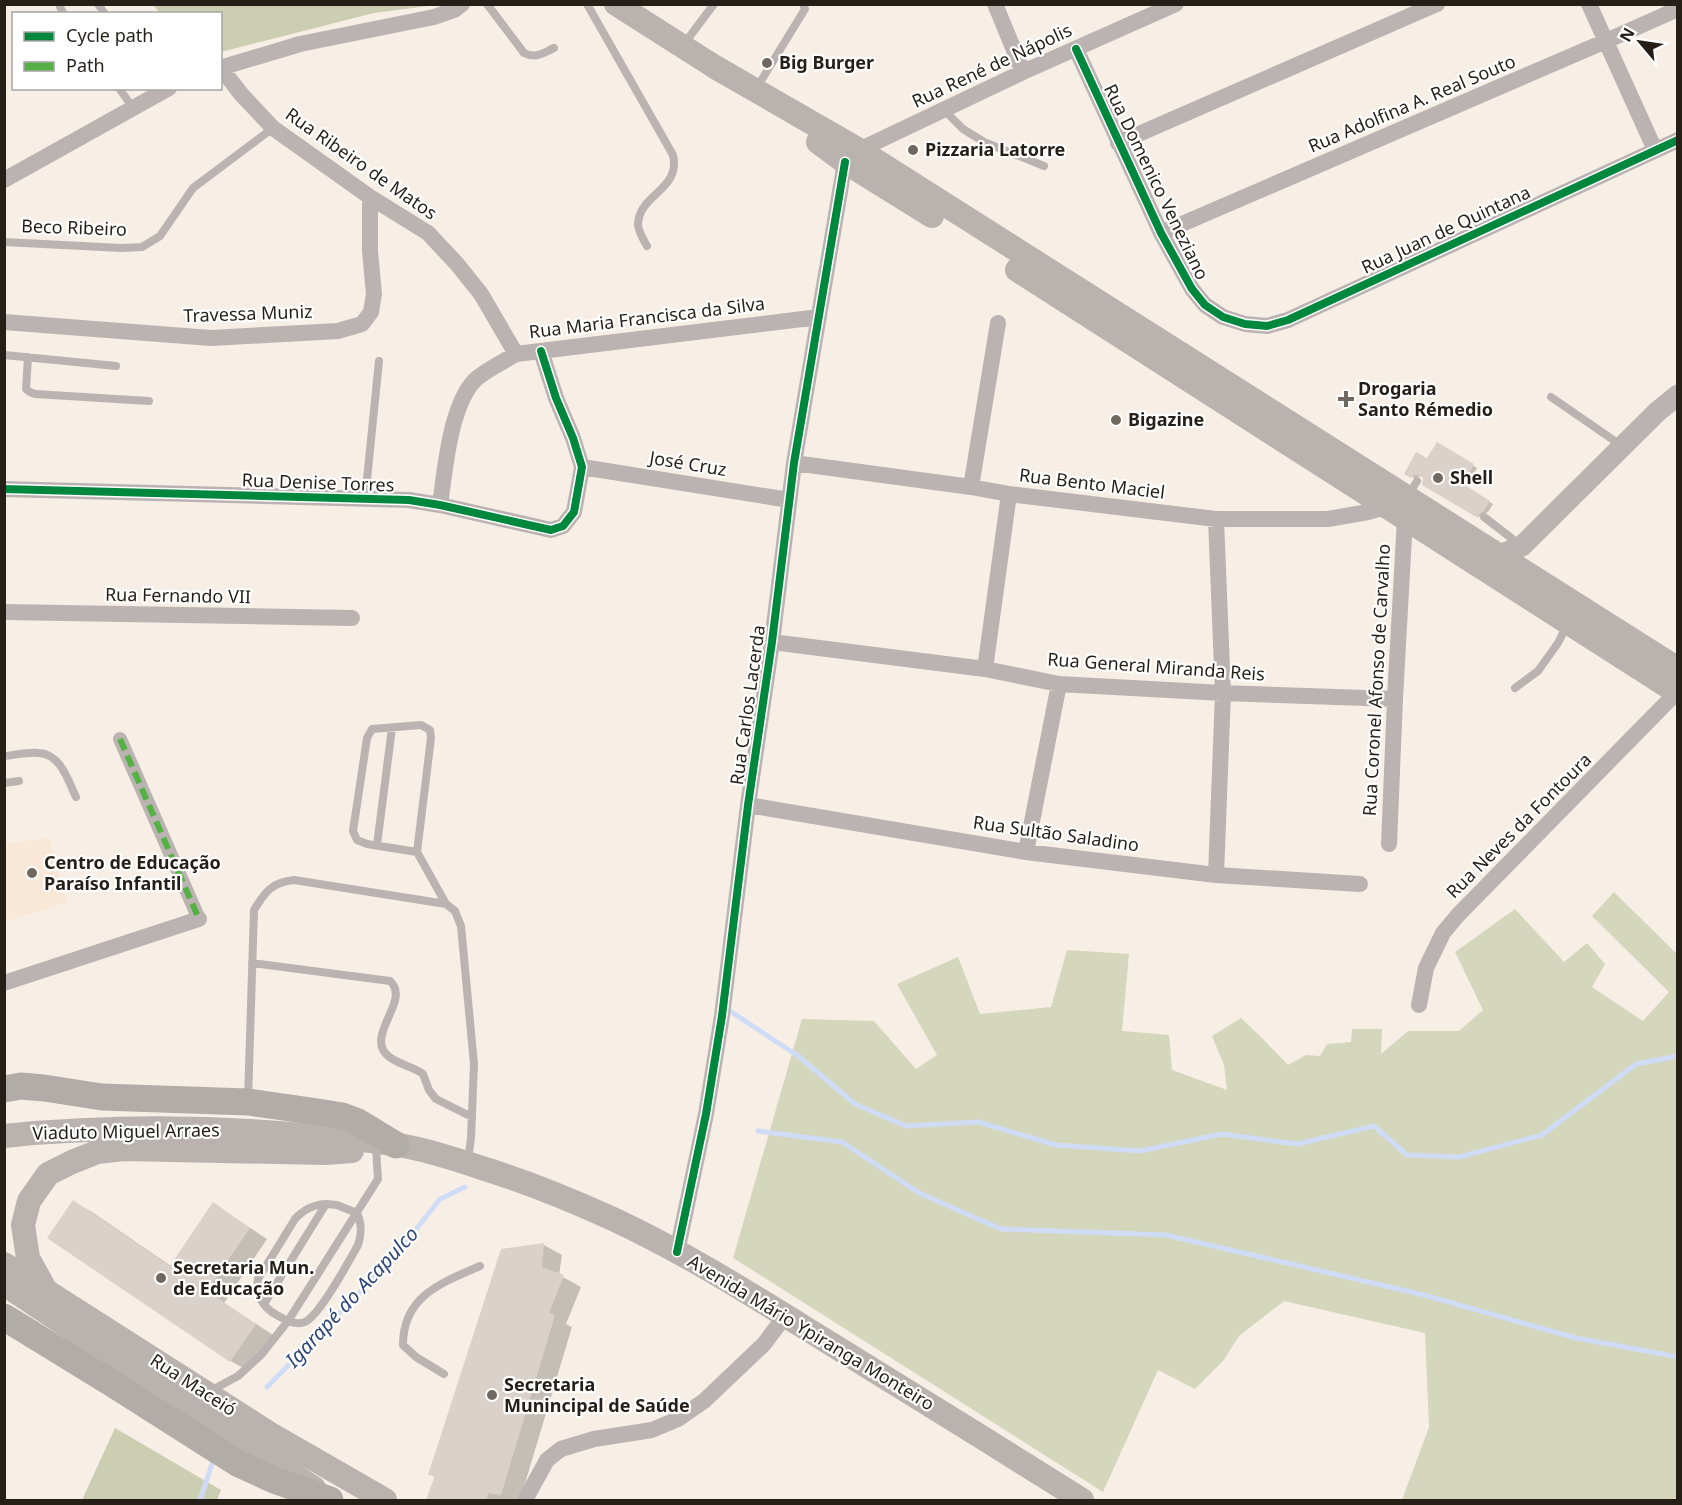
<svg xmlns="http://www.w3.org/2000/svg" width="1682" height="1505" font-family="'Noto Sans',sans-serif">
  <rect width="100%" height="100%" fill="#f7eee5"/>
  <path fill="#fae8d6" d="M 49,838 L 67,902 L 5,922 L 5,844 Z"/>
  <path fill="#d4d7bb" d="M 1614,892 L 1677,954 L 1677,1500 L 1402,1500 L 1429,1427 L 1425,1333 L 1284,1301 L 1239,1336 L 1223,1361 L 1195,1389 L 1158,1370 L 1103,1492 L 733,1258 L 802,1019 L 874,1021 L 916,1069 L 937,1055 L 897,984 L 958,957 L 980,1014 L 1051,1007 L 1067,950 L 1129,954 L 1122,1031 L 1169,1035 L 1172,1070 L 1227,1090 L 1224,1065 L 1212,1036 L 1241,1018 L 1262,1038 L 1288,1065 L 1306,1055 L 1320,1056 L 1327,1044 L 1351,1042 L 1352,1029 L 1382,1029 L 1381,1054 L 1408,1031 L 1459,1031 L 1483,1010 L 1455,952 L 1515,909 L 1564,962 L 1587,943 L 1605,964 L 1592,987 L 1643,1021 L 1669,992 L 1592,916 Z"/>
  <path fill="#ccceb2" d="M 153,5 L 436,5 L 374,13 L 221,52 L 220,14 L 160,13 Z
    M 115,1428 L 221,1490 L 217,1500 L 82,1500 Z"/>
  <path fill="#0003" d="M 1437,444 L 1477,468 L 1466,488 L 1493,504 L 1488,512 L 1482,515 L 1482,518 L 1424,484 L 1423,477 L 1419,476 L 1416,479 L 1406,473 L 1427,461 Z
    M 74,1202 L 92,1212 L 171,1266 L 213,1204 L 267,1239 L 224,1303 L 273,1335 L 248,1371 L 231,1361 Z
    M 544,1245 L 562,1255 L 559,1275 L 581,1287 L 566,1324 L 572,1327 L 520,1500 L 428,1500 L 436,1478 L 430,1474 L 502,1251 Z"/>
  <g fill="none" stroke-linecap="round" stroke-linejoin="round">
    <path stroke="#d0dcf6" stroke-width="5" d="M 730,1011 L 798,1056 L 855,1104 L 906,1126 L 978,1122 L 1056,1145 L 1140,1151 L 1222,1134 L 1297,1144 L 1374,1126 L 1407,1155 L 1459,1157 L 1542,1135 L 1636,1064 L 1678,1056
      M 758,1131 L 842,1142 L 919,1193 L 1001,1229 L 1166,1235 L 1424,1295 L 1576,1338 L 1678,1357
      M 267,1387 L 395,1256 L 440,1199 L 465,1187
      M 200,1500 L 212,1464"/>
  </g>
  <path fill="#d9d1ca" d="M 1437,442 L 1474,464 L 1463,484 L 1490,501 L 1484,511 L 1479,514 L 1478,518 L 1422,485 L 1423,478 L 1420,475 L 1414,475 L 1411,478 L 1404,474 L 1416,452 L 1427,458 Z
    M 73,1200 L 170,1266 L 213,1202 L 250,1228 L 207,1291 L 256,1324 L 230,1362 L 47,1238 Z
    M 544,1243 L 542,1267 L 564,1275 L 549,1313 L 555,1315 L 501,1495 L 488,1493 L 487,1500 L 426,1500 L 435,1476 L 428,1475 L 501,1249 Z"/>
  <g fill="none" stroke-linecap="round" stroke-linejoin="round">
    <path stroke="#bab3b2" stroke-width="8" d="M 60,4 L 60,7 L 64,14
      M 98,4 L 105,14
      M 487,4 L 524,53 C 536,59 543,53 554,48
      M 587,4 L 673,155 C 681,190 639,194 638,224 C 638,231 643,239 647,246
      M 684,44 L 714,4
      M 119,88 L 133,108
      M 756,89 L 805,9 L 803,4
      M 944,110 L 963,129 L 984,142 L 1044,166
      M 4,242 L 121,248 L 142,247 L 160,236 L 193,188 L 273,128
      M 4,355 L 116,366
      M 28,357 L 26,389 L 30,392 L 35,394 L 149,401
      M 1551,397 L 1622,446
      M 1408,496 L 1417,481
      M 365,499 L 379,361
      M 1484,517 L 1519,544
      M 1515,688 L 1538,671 L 1558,643 L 1568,623
      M 4,756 C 15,755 27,752 38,753 C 60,753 68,780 76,797
      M 4,783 L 19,781
      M 377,845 L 392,728
      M 417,852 L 367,844 L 357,840 L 353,831 L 367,738 L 372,729 L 421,725 L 430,730 L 431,738 L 417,852 L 446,904
      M 252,963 L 390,981 C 411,1000 367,1033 386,1054 C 395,1064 413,1066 423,1074 L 429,1090 L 436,1099 L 472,1117
      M 248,1100 L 254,910 C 265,892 272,882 294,880 L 446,904 L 455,911 L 461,926 L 474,1064 L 471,1138 L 468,1160
      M 326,1204 L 337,1205 L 357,1213 C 362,1224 362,1233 358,1245 C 349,1261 320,1315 305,1322 C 294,1326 284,1319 275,1314 C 262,1306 256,1294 258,1279 L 295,1219 C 304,1209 313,1205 326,1204 Z
      M 264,1304 L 326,1204
      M 444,1374 L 416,1357 L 403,1345 C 403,1296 441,1283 480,1266
      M 211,1393 L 214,1389 L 238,1376 L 261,1355 L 288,1321 L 378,1179 L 376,1148"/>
    <path stroke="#bab3b2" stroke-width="14" d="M 120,739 L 199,919"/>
    <path stroke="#bab3b2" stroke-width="16" d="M 995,4 L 1023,72
      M 1589,4 L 1655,150
      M 1076,49 L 1161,233 L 1192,289 L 1205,305 L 1223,317 L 1245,324 L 1267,326 L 1288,320 L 1678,140
      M 220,68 L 300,44 L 434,17 L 454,10 L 462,4
      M 221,68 L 241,94 L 273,128 L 370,197 L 428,233 L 457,264 L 481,294 L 516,354
      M 1118,143 L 1437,4
      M 859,150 L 1023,72 L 1176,4
      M 4,180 L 169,88
      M 1161,233 L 1606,41 L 1678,9
      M 4,322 L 211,338 L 338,331 L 362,324 L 371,312 L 374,294 L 370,251 L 370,197
      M 794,463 L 971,487 L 1009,494 L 1216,519 L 1328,519 L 1368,512 L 1385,507
      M 582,467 L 789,500
      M 971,487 L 998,323
      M 4,489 L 409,500 L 440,505 L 551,530 L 563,526 L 574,512 L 582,467 L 573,438 L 556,398 L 541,351
      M 440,505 C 445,470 450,407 474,381 C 482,372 505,361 516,354 L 819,317
      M 1216,519 L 1223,693 L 1216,875
      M 4,612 L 352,618
      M 772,642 L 985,669 L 1059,684 L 1223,693 L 1395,699
      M 985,669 L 1009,494
      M 748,805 L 1026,852 L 1216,875 L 1360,884
      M 1389,844 L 1395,699 L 1405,518
      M 1026,852 L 1059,684
      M 4,983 L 199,919
      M 1419,1005 L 1426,968 L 1443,933 L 1458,915 L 1677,692
      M 677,1252 L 706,1114 L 722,1016 L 748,805 L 772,642 L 794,463 L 845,162
      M 525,1500 L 547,1460 L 561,1449 L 594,1439 L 652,1430 L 678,1419 L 704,1401 L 764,1344 L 785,1316"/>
    <path stroke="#bab3b2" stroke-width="21" d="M 1499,555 L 1522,546 L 1657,412 L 1678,395"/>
    <path stroke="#b9b2af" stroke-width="24" d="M 616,4 L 715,67 L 859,150 L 1678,669
      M 818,142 L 845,162 L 932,216
      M 1017,270 L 1678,693
      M 4,1136 C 104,1126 204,1126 304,1135 C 338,1138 375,1140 409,1147 C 434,1152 458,1160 482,1168 C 527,1182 571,1200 613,1219 C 686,1253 755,1297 823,1339 C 909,1392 996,1446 1082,1500
      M 4,1264 L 272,1435 L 385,1500
      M 4,1284 L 219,1427 L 314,1488
      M 45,1289 L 28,1258 L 23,1225 L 29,1201 L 48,1174 L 72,1162 L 97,1152 L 124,1149 L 325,1153 L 352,1151"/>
    <path stroke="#b2aca9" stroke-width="27" d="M 4,1089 L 21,1086 L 44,1088 L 102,1097 L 248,1102 L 318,1112 L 342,1116 L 358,1122 L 396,1145
      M 4,1317 L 113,1384 L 239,1464 L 274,1480 L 330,1500"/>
    <path stroke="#56b145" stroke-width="6" stroke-dasharray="12 6" stroke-linecap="butt" d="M 120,739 L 199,919"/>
    <defs>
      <path id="cycleway" d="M 1076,49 L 1161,233 L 1192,289 L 1205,305 L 1223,317 L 1245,324 L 1267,326 L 1288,320 L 1678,140
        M 4,489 L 409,500 L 440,505 L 551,530 L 563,526 L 574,512 L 582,467 L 573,438 L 556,398 L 541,351
        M 677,1252 L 706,1114 L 722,1016 L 748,805 L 772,642 L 794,463 L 845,162"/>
    </defs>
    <use href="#cycleway" stroke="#fff" stroke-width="11"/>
    <use href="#cycleway" stroke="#00873e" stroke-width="8"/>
  </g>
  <g fill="#6f6760" stroke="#fff" stroke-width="2">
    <circle cx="767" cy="63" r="6"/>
    <circle cx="913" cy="150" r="6"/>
    <path d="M1343 390h6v6h6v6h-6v6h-6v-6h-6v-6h6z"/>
    <circle cx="1116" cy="420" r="6"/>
    <circle cx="1438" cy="478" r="6"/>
    <circle cx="32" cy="873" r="6"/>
    <circle cx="161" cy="1278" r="6"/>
    <circle cx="492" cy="1395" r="6"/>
  </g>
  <g text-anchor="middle" stroke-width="4.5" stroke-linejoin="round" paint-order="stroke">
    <g font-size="18" font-weight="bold" fill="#261f18" stroke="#fff" text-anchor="start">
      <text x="779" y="69">Big Burger</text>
      <text x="925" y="156">Pizzaria Latorre</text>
      <text x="1358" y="395">Drogaria<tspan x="1358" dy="21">Santo Rémedio</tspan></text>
      <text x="1128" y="426">Bigazine</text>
      <text x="1450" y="484">Shell</text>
      <text x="44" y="869">Centro de Educação<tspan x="44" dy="21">Paraíso Infantil</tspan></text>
      <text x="173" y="1274">Secretaria Mun.<tspan x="173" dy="21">de Educação</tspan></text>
      <text x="504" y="1391">Secretaria<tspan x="504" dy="21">Munincipal de Saúde</tspan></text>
    </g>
    <g font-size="18" fill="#261f18" stroke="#fff">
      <text transform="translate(992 66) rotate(-25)" y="6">Rua René de Nápolis</text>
      <text transform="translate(1412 104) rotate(-23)" y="6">Rua Adolfina A. Real Souto</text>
      <text transform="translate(361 164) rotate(35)" y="6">Rua Ribeiro de Matos</text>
      <text transform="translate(1156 182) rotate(64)" y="6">Rua Domenico Veneziano</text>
      <text transform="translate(74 228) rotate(2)" y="6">Beco Ribeiro</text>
      <text transform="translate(1446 230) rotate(-25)" y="6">Rua Juan de Quintana</text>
      <text transform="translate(248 314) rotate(-2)" y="6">Travessa Muniz</text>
      <text transform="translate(647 318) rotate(-7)" y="6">Rua Maria Francisca da Silva</text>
      <text transform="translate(688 464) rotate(9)" y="6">José Cruz</text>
      <text transform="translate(318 483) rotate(2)" y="6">Rua Denise Torres</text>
      <text transform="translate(1092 484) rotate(7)" y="6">Rua Bento Maciel</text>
      <text transform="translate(178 596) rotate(1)" y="6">Rua Fernando VII</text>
      <text transform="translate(1156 667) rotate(4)" y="6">Rua General Miranda Reis</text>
      <text transform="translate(1377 680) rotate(-87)" y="6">Rua Coronel Afonso de Carvalho</text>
      <text transform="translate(748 705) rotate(-82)" y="6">Rua Carlos Lacerda</text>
      <text transform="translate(1519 826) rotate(-45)" y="6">Rua Neves da Fontoura</text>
      <text transform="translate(1056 834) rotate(8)" y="6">Rua Sultão Saladino</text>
      <text transform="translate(126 1132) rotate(-1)" y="6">Viaduto Miguel Arraes</text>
      <text transform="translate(811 1333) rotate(31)" y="6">Avenida Mário Ypiranga Monteiro</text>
      <text transform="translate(193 1385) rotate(33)" y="6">Rua Maceió</text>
    </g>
    <g font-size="20" font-style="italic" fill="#2d4477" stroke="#fff">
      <text transform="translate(352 1297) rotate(-47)" y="7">Igarapé do Acapulco</text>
    </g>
  </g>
  <rect width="1682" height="1505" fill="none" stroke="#261f18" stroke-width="12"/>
  <rect x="12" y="12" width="210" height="78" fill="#ffffff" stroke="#a8a5a3" stroke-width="1.5"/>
  <rect x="24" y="32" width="30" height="9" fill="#00873e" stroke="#a8a5a3" stroke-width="1.5"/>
  <text x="66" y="42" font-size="18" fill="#261f18">Cycle path</text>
  <rect x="24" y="62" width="30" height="9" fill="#56b145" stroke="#a8a5a3" stroke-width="1.5"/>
  <text x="66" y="72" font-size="18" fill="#261f18">Path</text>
  <g transform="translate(1640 42) rotate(299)" stroke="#ffffff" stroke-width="4.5" paint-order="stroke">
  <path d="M0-4.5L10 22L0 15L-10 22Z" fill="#261f18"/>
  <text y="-9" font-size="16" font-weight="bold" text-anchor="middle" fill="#261f18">N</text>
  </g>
</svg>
